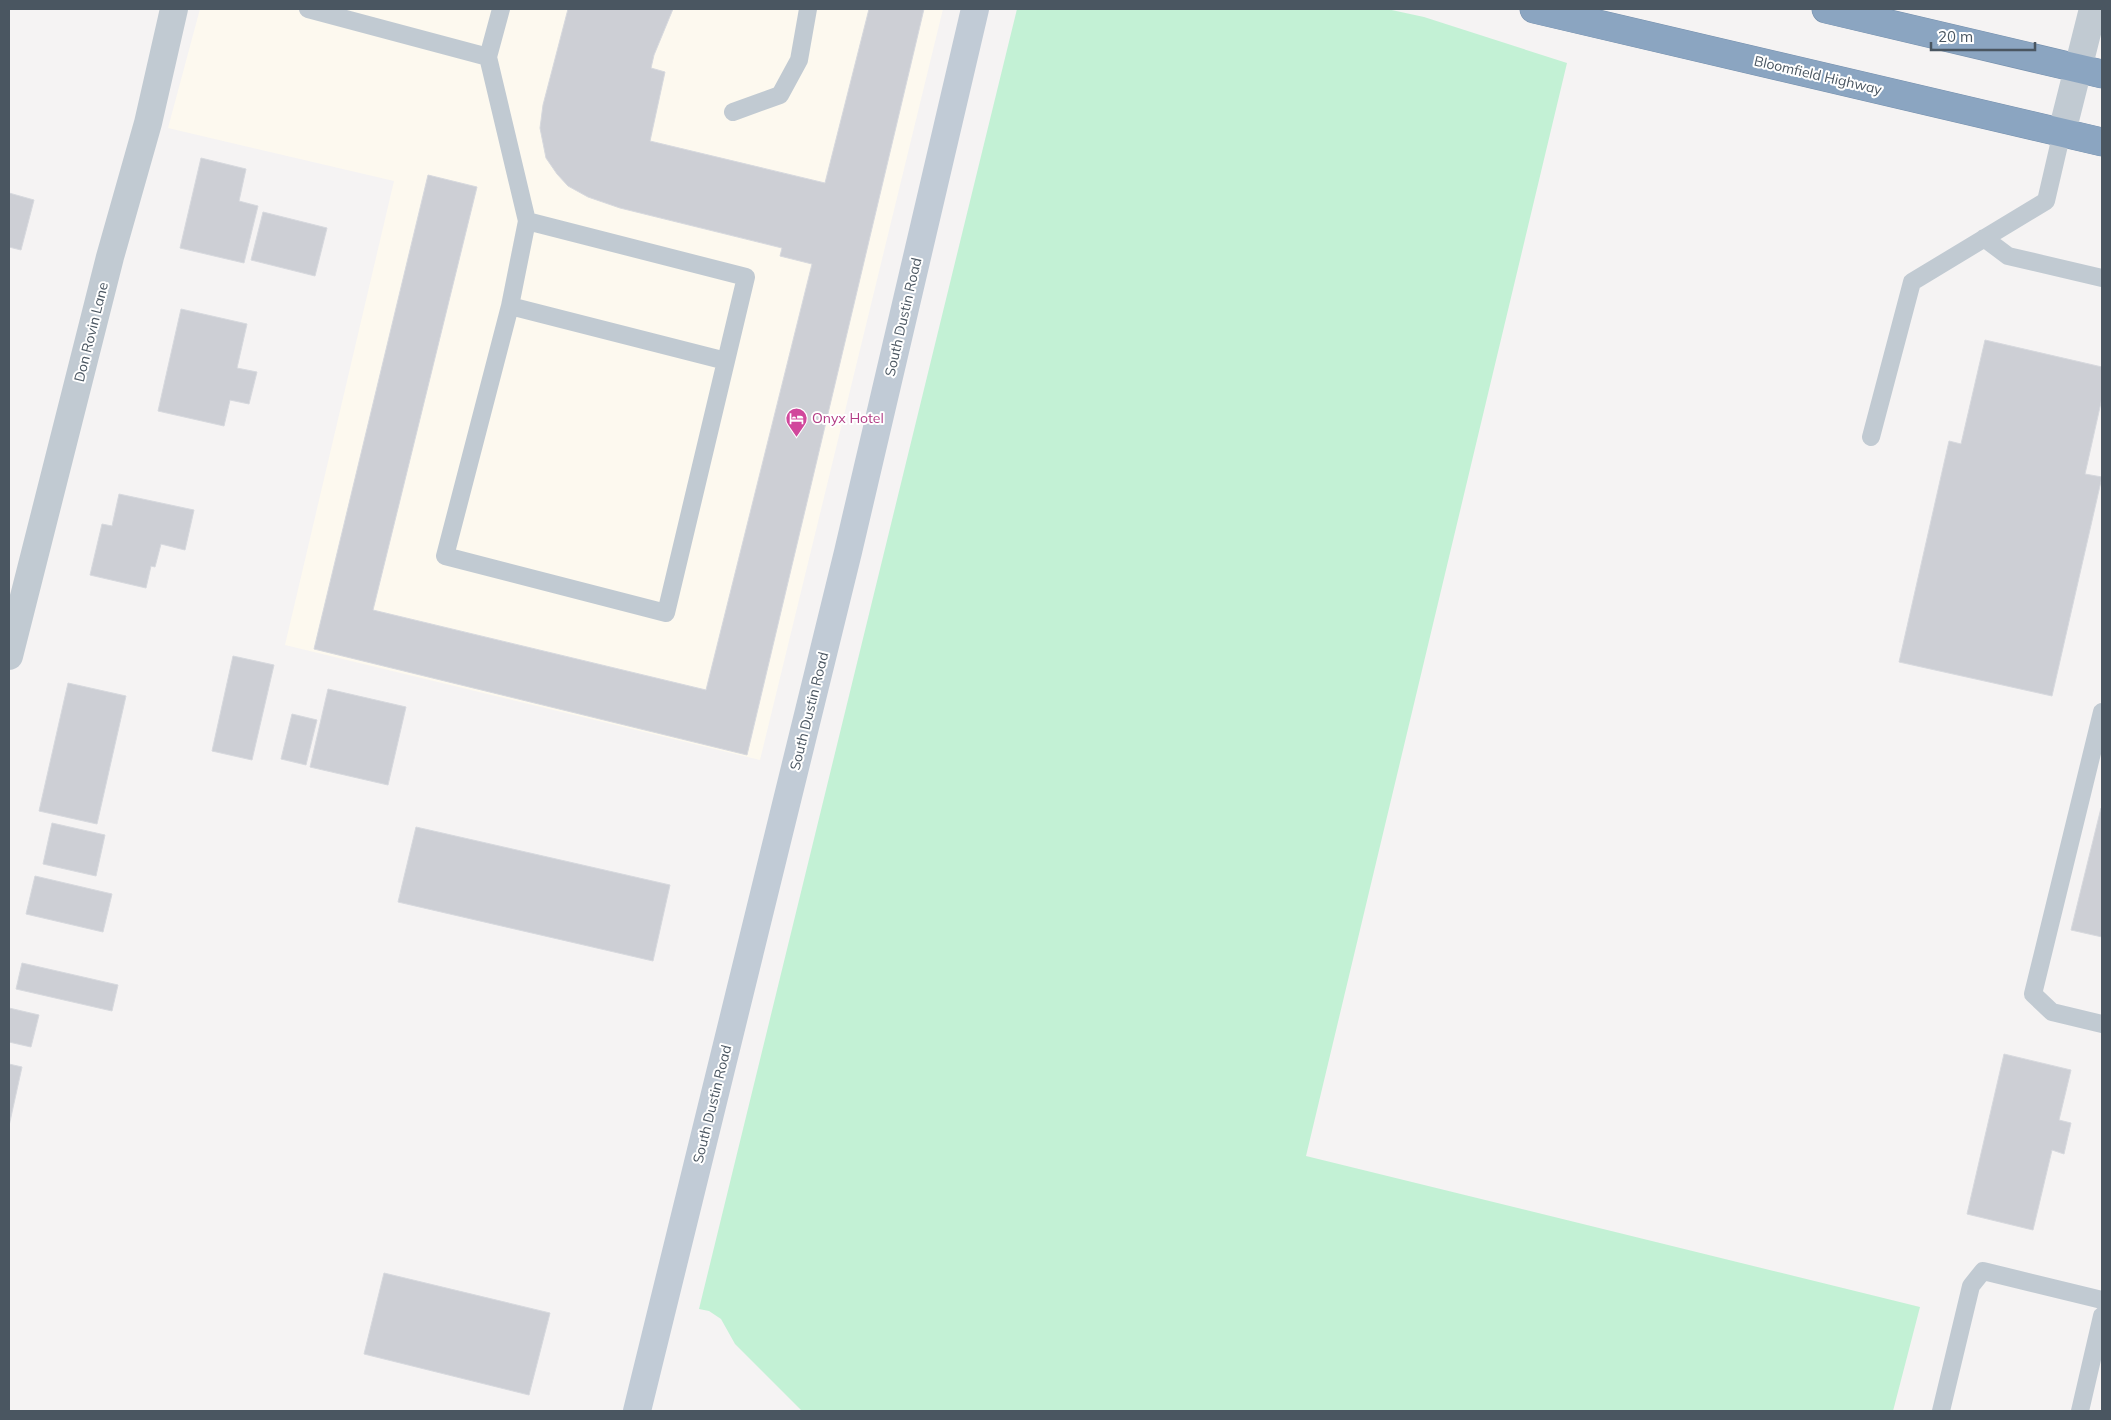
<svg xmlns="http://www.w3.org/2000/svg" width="2111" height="1420" font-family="Mulish,sans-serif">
  <rect width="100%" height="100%" fill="#f5f3f3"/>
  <path fill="#fdf9ef" d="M 200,9 L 943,9 L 760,760 L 285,645 L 394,181 L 168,128 Z"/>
  <path fill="#c3f1d5" d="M 1017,9 L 1387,9 L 1424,17 L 1567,63 L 1306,1156 L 1920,1307 L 1893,1411 L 802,1411 L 735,1344 L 721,1319 L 709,1311 L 699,1309 Z"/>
  <path fill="#cdcfd5" stroke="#d7d9de" d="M 568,9 L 673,9 L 654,55 L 651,68 L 665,72 L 650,141 L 825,183 L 869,9 L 924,9 L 747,755 L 314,649 L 428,175 L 477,187 L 373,610 L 706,690 L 812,264 L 780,256 L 782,248 L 620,208 L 588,197 L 568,186 L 557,174 L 546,158 L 540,128 L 543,105 Z
    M 201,158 L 246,169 L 239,201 L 258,206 L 244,263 L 180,248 Z
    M 9,193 L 34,200 L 21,250 L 9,247 Z
    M 263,212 L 327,228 L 315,276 L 251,260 Z
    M 181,309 L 247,324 L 237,368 L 257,372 L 249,404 L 230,400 L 224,426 L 158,411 Z
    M 1985,340 L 2102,367 L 2102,398 L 2085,474 L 2102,477 L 2052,696 L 1899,662 L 1949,441 L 1961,444 Z
    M 119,494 L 194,510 L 185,550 L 161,544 L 155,567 L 151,566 L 146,588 L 90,575 L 102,524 L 112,526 Z
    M 233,656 L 274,665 L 252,760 L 212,751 Z
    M 68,683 L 126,696 L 97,824 L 39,811 Z
    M 328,689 L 406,707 L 388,785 L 310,767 Z
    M 292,714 L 317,720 L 306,765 L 281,759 Z
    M 2101,808 L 2102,808 L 2102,937 L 2071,930 Z
    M 52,823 L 105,835 L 96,876 L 43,864 Z
    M 416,827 L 670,885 L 653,961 L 398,902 Z
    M 35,876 L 112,894 L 103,932 L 26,914 Z
    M 22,963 L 118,985 L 112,1011 L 16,989 Z
    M 9,1008 L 39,1015 L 31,1047 L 9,1042 Z
    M 2004,1054 L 2071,1070 L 2059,1120 L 2071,1123 L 2064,1154 L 2052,1150 L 2033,1230 L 1967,1214 Z
    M 9,1064 L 22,1067 L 9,1126 Z
    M 384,1273 L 550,1313 L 529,1395 L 364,1354 Z"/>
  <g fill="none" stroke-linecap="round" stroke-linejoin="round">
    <defs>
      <path id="highway" d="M 1534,9 L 2102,142
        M 1826,9 L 2102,74"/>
    </defs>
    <use href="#highway" stroke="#7690ad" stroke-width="29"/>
    <path stroke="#c1cad2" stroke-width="18" d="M 308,9 L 488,57
      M 501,9 L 488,57 L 527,221 L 746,277 L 666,613 L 445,556 L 510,306 L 527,221
      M 733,112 L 780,95 L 799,60 L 808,9
      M 1984,238 L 2008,256 L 2102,278
      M 510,306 L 726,361
      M 1871,437 L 1912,282 L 2046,201 L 2062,132
      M 2102,712 L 2033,994 L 2052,1012 L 2102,1024
      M 1941,1411 L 1971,1286 L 1983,1271 L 2102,1300
      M 2080,1411 L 2102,1316"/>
    <path stroke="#c1cad2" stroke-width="28" d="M 2062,132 L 2093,9
      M 9,656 L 110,257 L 148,123 L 174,9"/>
    <path stroke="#c1cbd6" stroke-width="28" d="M 637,1411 L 848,552 L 975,9"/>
    <use href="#highway" stroke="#8ba5c1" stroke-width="28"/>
  </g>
  <defs>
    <symbol id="hotel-pin" viewBox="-11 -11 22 30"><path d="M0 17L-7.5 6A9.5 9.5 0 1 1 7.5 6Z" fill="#d1479c" stroke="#fff"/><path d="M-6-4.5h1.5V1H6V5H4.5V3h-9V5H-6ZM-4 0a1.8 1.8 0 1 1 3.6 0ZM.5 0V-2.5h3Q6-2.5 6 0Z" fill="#fff"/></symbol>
  </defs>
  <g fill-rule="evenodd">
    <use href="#hotel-pin" x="784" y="406" width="25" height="34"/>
  </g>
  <g text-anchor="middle" stroke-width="4" stroke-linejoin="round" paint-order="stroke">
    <g font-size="14" fill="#4a5661" stroke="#fff">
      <text transform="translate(1818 75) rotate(13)" y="5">Bloomfield Highway</text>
      <text transform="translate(903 317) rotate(-77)" y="5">South Dustin Road</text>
      <text transform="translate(91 332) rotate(-76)" y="5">Don Rovin Lane</text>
      <text transform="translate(809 711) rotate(-76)" y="5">South Dustin Road</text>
      <text transform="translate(712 1104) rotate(-76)" y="5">South Dustin Road</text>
    </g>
    <g font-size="14" fill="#b23c85" stroke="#fff" text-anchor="start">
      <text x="812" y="423">Onyx Hotel</text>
    </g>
  </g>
  <rect width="2111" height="1420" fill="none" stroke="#4a5661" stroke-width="20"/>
  <path d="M1931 42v8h104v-8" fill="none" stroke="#4a5661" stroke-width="2.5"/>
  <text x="1938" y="42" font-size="15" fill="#4a5661" stroke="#ffffff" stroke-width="4" paint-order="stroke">20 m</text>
</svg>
